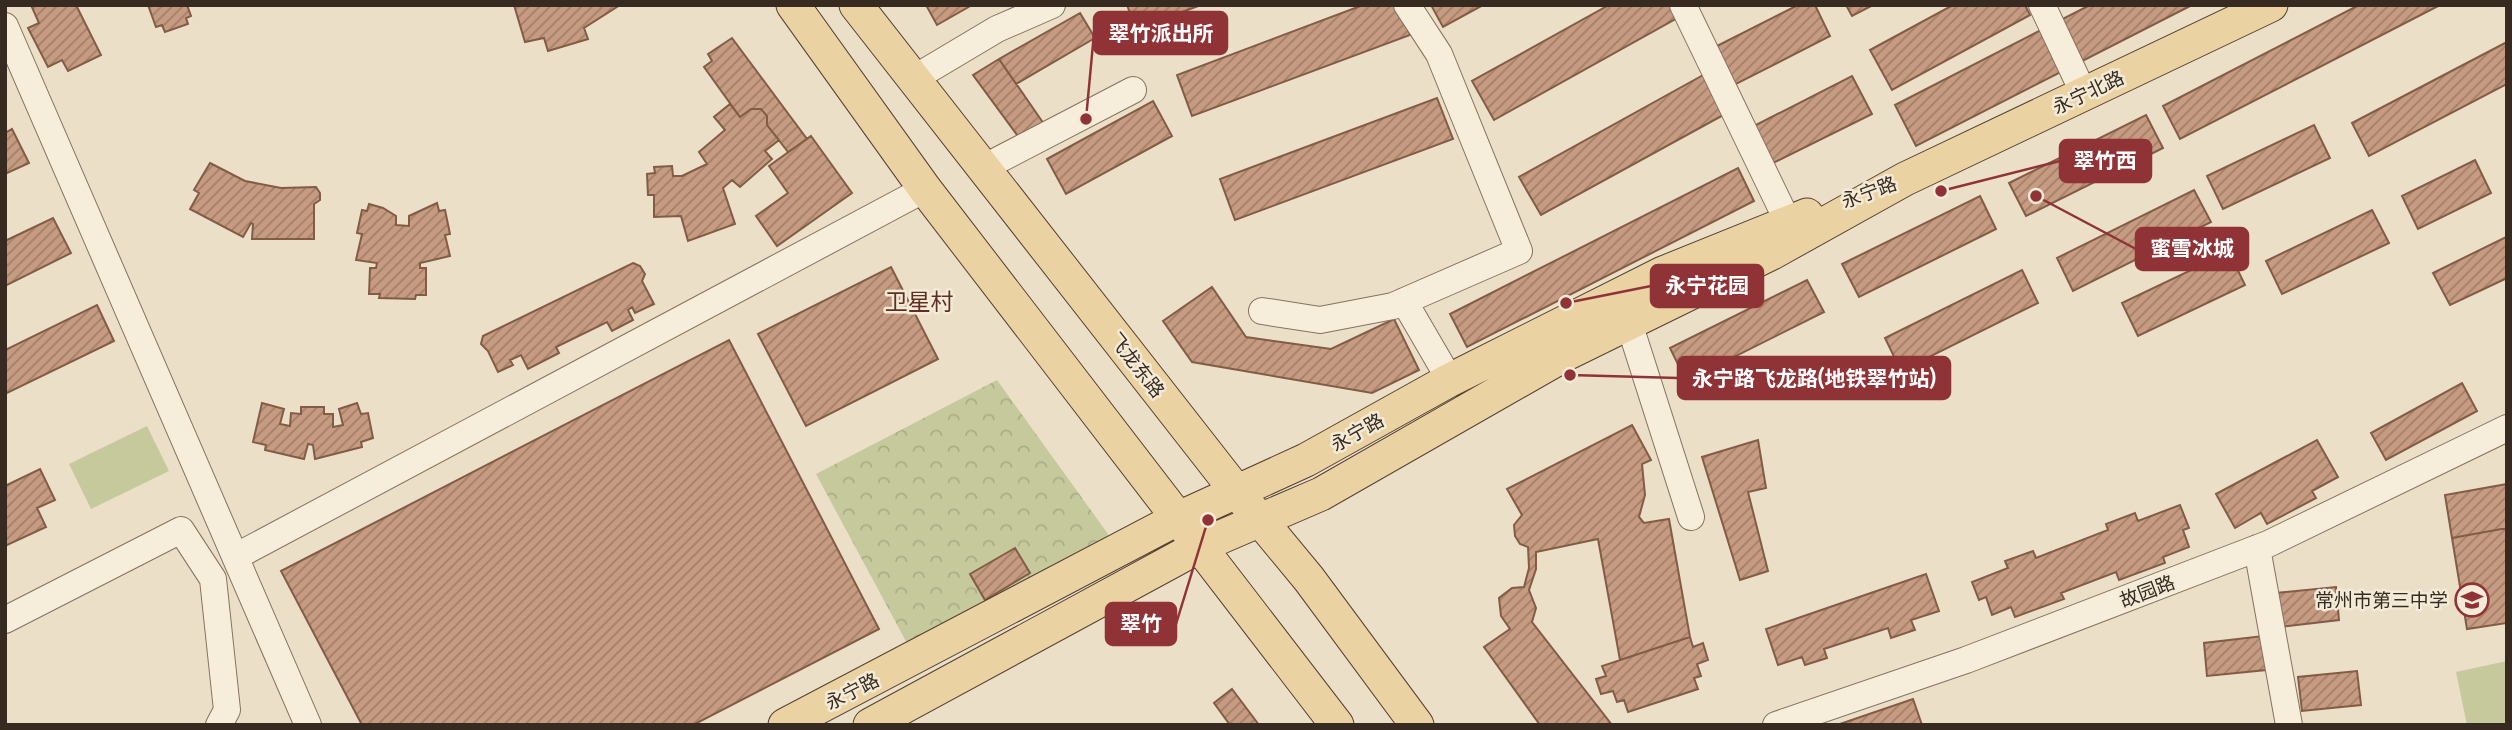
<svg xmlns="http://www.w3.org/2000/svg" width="2512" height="730" font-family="Bitter,'Noto Sans SC',serif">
  <defs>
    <pattern id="park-crowns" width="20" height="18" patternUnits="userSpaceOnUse" patternTransform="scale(1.75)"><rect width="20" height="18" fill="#c5c99c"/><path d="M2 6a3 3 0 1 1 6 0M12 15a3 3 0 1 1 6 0" fill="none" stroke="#aaad86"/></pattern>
    <pattern id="building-hatch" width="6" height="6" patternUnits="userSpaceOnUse" patternTransform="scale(1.75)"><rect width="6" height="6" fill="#c69b81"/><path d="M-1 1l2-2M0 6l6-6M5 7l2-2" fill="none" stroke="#a27f69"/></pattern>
  </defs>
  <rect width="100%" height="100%" fill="#ebdfc8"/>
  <path fill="url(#park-crowns)" d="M 997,380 L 1108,534 L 1104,550 L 908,645 L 816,474 Z"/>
  <path fill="#c5c99c" d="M 147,426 L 169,471 L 91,509 L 69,464 Z
    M 2507,661 L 2507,725 L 2467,725 L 2456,672 Z"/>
  <path fill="url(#building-hatch)" stroke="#835c46" stroke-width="2" d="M 31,5 L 76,5 L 101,55 L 68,71 L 62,60 L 48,67 L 28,28 L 39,23 Z
    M 148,5 L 187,5 L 191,16 L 186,18 L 188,24 L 165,32 L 162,25 L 156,27 Z
    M 514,5 L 620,5 L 584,28 L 588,39 L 548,51 L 544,38 L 525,42 Z
    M 926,5 L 972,5 L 937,25 Z
    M 1127,5 L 1201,5 L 1136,29 Z
    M 1363,5 L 1398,5 L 1410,35 L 1192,116 L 1177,75 Z
    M 1431,5 L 1483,5 L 1443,27 Z
    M 1609,5 L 1673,5 L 1679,17 L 1494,120 L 1472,81 Z
    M 1798,5 L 1815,5 L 1830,36 L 1732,86 L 1713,48 Z
    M 1846,5 L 1873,5 L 1852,16 Z
    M 1953,5 L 2025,5 L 2030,15 L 1892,90 L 1870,50 Z
    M 2090,5 L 2192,5 L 1916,146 L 1895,105 Z
    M 2359,5 L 2440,5 L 2180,139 L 2163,106 Z
    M 1080,13 L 1095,38 L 1016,84 L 999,59 Z
    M 732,38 L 807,139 L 788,152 L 767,125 L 767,116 L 761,109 L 751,109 L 740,117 L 704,67 L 712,61 L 708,54 Z
    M 2507,42 L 2507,84 L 2369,156 L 2352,123 Z
    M 999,59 L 1046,127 L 1023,143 L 973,75 Z
    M 1705,74 L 1727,113 L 1541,215 L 1519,177 Z
    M 1852,76 L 1872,114 L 1773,163 L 1754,126 Z
    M 1437,98 L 1453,139 L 1235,220 L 1220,179 Z
    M 1153,101 L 1172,136 L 1066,194 L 1047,159 Z
    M 730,104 L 740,117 L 751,109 L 761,109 L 767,116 L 767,125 L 779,140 L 765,151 L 772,159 L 740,187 L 732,180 L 723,188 L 735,224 L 688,241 L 681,216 L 654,217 L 654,195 L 648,195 L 647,174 L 655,173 L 654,167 L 672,166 L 673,176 L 682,176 L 707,164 L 699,152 L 725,130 L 714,117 Z
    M 2146,115 L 2163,148 L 2026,216 L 2009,183 Z
    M 2314,125 L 2330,158 L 2223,209 L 2207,176 Z
    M 12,129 L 29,163 L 5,174 L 5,133 Z
    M 811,136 L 852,193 L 777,246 L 756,216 L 788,193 L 769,166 Z
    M 2475,160 L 2491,193 L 2418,229 L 2402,196 Z
    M 210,163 L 245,181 L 281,188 L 316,187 L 320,193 L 320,200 L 314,204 L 314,239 L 252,239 L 253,224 L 251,223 L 243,237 L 190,209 L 199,193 L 194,190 Z
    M 1738,168 L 1754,201 L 1467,347 L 1450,314 Z
    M 2194,190 L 2211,222 L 2073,291 L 2057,258 Z
    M 1980,196 L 1996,229 L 1859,297 L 1842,264 Z
    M 437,203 L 439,211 L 445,210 L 450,234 L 445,235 L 450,256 L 420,263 L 420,268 L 426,268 L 426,295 L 416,295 L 415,299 L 379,298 L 380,294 L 369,294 L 370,268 L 376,268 L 377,263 L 356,260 L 362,234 L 357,233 L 362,210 L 367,211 L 369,204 L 383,208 L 396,216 L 396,225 L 409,226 L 409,216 Z
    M 2372,210 L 2389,243 L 2282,294 L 2266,261 Z
    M 53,218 L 71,253 L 5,286 L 5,241 Z
    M 2506,237 L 2507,278 L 2450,305 L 2433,273 Z
    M 2229,252 L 2245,285 L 2138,336 L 2122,303 Z
    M 633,263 L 640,266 L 645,274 L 642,281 L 654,304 L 635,313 L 632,307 L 628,310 L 633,320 L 612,331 L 607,322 L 556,347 L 559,353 L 528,369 L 521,355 L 510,360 L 513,365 L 498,372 L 488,351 L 481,344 L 483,336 Z
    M 891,267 L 938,359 L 806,426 L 758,334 Z
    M 2022,270 L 2038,303 L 1901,371 L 1885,338 Z
    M 1807,280 L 1824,312 L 1686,381 L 1670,348 Z
    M 1212,287 L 1246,337 L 1331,349 L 1394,319 L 1419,370 L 1372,393 L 1192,362 L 1163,321 Z
    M 97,305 L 114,341 L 5,394 L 5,350 Z
    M 729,340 L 879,629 L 693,725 L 362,725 L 281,571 Z
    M 2462,383 L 2477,411 L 2386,460 L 2371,433 Z
    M 262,403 L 284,409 L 280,424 L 290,426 L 291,413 L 301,414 L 301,407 L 324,407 L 324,414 L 333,414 L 333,427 L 343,425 L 339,409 L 357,403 L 361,414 L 368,413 L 373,438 L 361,442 L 362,447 L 315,459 L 313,445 L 308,444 L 304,459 L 265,450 L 266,445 L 253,442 Z
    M 1632,425 L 1651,460 L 1642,464 L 1645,495 L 1639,517 L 1644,523 L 1669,519 L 1690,637 L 1620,660 L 1598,539 L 1536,552 L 1536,569 L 1529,590 L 1536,608 L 1532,622 L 1612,725 L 1540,725 L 1484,647 L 1510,629 L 1501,616 L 1499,598 L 1512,588 L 1524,587 L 1529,568 L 1528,547 L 1520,544 L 1515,536 L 1514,525 L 1522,515 L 1507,489 Z
    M 1758,440 L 1766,488 L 1748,492 L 1768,571 L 1740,580 L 1702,457 Z
    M 2317,440 L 2338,477 L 2312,491 L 2316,498 L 2267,524 L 2261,513 L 2235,528 L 2216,494 Z
    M 40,469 L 55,500 L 37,508 L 46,527 L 5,546 L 5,486 Z
    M 2507,484 L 2507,528 L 2452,538 L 2445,495 Z
    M 2180,505 L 2189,528 L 2183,530 L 2189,547 L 2163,557 L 2165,563 L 2119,580 L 2116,572 L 2061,593 L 2064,599 L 2015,617 L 2011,607 L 1992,615 L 1986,597 L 1979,600 L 1972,582 L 2008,568 L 2005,561 L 2033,551 L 2036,558 L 2108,530 L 2106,524 L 2135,513 L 2138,521 Z
    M 2507,528 L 2507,623 L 2467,629 L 2452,538 Z
    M 1015,548 L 1030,573 L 985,600 L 970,574 Z
    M 1926,574 L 1939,611 L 1911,620 L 1915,630 L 1891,638 L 1888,628 L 1824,649 L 1827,658 L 1805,665 L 1802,657 L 1778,665 L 1766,629 Z
    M 2336,587 L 2339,620 L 2280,627 L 2276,593 Z
    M 2263,636 L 2266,670 L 2207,676 L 2204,643 Z
    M 1690,637 L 1693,647 L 1703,643 L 1708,660 L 1697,664 L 1701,676 L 1694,678 L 1698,689 L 1628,712 L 1624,700 L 1617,702 L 1613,691 L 1601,694 L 1596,679 L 1606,676 L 1602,666 Z
    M 2357,671 L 2361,705 L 2302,711 L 2298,677 Z
    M 1232,689 L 1259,725 L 1230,725 L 1214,703 Z
    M 1913,699 L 1922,725 L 1837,725 Z"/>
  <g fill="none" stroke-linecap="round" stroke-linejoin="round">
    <defs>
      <path id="minor" d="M 1683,5 L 1788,222
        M 2042,5 L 2084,94
        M 5,26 L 308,725
        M 913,79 L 997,29 L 1052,5
        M 983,168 L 1133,90
        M 1404,301 L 1450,380
        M 1262,311 L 1320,320 L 1393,306 L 1519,251 L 1439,54 L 1407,5
        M 1629,323 L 1691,517
        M 2257,548 L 2289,725
        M 235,557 L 925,189
        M 5,620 L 181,530 L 213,579 L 227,710 L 219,725
        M 1776,725 L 1966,660 L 2268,544 L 2507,428"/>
      <path id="major" d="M 793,5 L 925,189 L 1337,725
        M 856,5 L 1237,492 L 1309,579 L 1417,725
        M 785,725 L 1179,518 L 1306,460 L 1448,381 L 1663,273 L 1807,215
        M 870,725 L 1200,546 L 1321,494 L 1566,354 L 1772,253 L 1905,179 L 2271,5"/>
    </defs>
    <use href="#minor" stroke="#86725e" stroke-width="28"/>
    <use href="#major" stroke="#544032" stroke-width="35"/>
    <use href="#minor" stroke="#f6edda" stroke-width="26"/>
    <use href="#major" stroke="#ebd2a3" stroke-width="33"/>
  </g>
  <defs>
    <symbol id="school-ring" viewBox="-11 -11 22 22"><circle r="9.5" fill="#f3ead7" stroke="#903337" stroke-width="1.5"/><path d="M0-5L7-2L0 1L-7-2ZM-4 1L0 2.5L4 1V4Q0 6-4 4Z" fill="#903337"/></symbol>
  </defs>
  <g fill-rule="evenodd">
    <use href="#school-ring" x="2453" y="581" width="38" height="38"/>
  </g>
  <g text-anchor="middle" stroke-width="5" stroke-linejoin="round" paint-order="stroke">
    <g font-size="19" fill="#372b21" stroke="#f3ead7">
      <text transform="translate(2088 92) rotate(-25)" y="7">永宁北路</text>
      <text transform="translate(1869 192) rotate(-20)" y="7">永宁路</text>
      <text transform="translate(1137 365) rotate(52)" y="7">飞龙东路</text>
      <text transform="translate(1357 432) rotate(-29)" y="7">永宁路</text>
      <text transform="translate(2147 591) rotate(-21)" y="7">故园路</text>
      <text transform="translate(852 691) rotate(-27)" y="7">永宁路</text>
    </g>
    <g font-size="19" fill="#372b21" stroke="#f3ead7" text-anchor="end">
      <text x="2448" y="607">常州市第三中学</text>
    </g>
    <g font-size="23" fill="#612e23" stroke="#f3ead7">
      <text x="919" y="310">卫星村</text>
    </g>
  </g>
  <path fill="none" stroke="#903337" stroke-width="2.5" d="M1086 119L1094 33M1941 191L2060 161M2036 196L2136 249M1566 303L1651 286M1570 375L1678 378M1208 520L1176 624"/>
  <g fill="#903337" stroke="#f3ead7" stroke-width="2.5">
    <circle cx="1086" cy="119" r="7"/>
    <circle cx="1941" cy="191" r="7"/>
    <circle cx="2036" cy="196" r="7"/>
    <circle cx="1566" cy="303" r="7"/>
    <circle cx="1570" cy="375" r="7"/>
    <circle cx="1208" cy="520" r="7"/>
  </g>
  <g fill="#903337" stroke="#903337" stroke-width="2.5">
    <rect x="1094" y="12" width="133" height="42" rx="7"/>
    <rect x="2060" y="140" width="91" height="42" rx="7"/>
    <rect x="2136" y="228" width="112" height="42" rx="7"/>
    <rect x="1651" y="265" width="112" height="42" rx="7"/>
    <rect x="1678" y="357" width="272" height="42" rx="7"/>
    <rect x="1106" y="603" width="70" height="42" rx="7"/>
  </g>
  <g font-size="21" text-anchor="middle" font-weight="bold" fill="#fff">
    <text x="1161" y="41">翠竹派出所</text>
    <text x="2105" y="168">翠竹西</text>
    <text x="2192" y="256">蜜雪冰城</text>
    <text x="1707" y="293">永宁花园</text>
    <text x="1814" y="386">永宁路飞龙路(地铁翠竹站)</text>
    <text x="1141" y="631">翠竹</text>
  </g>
  <rect width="2512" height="730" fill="none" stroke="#372b21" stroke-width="14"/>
</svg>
